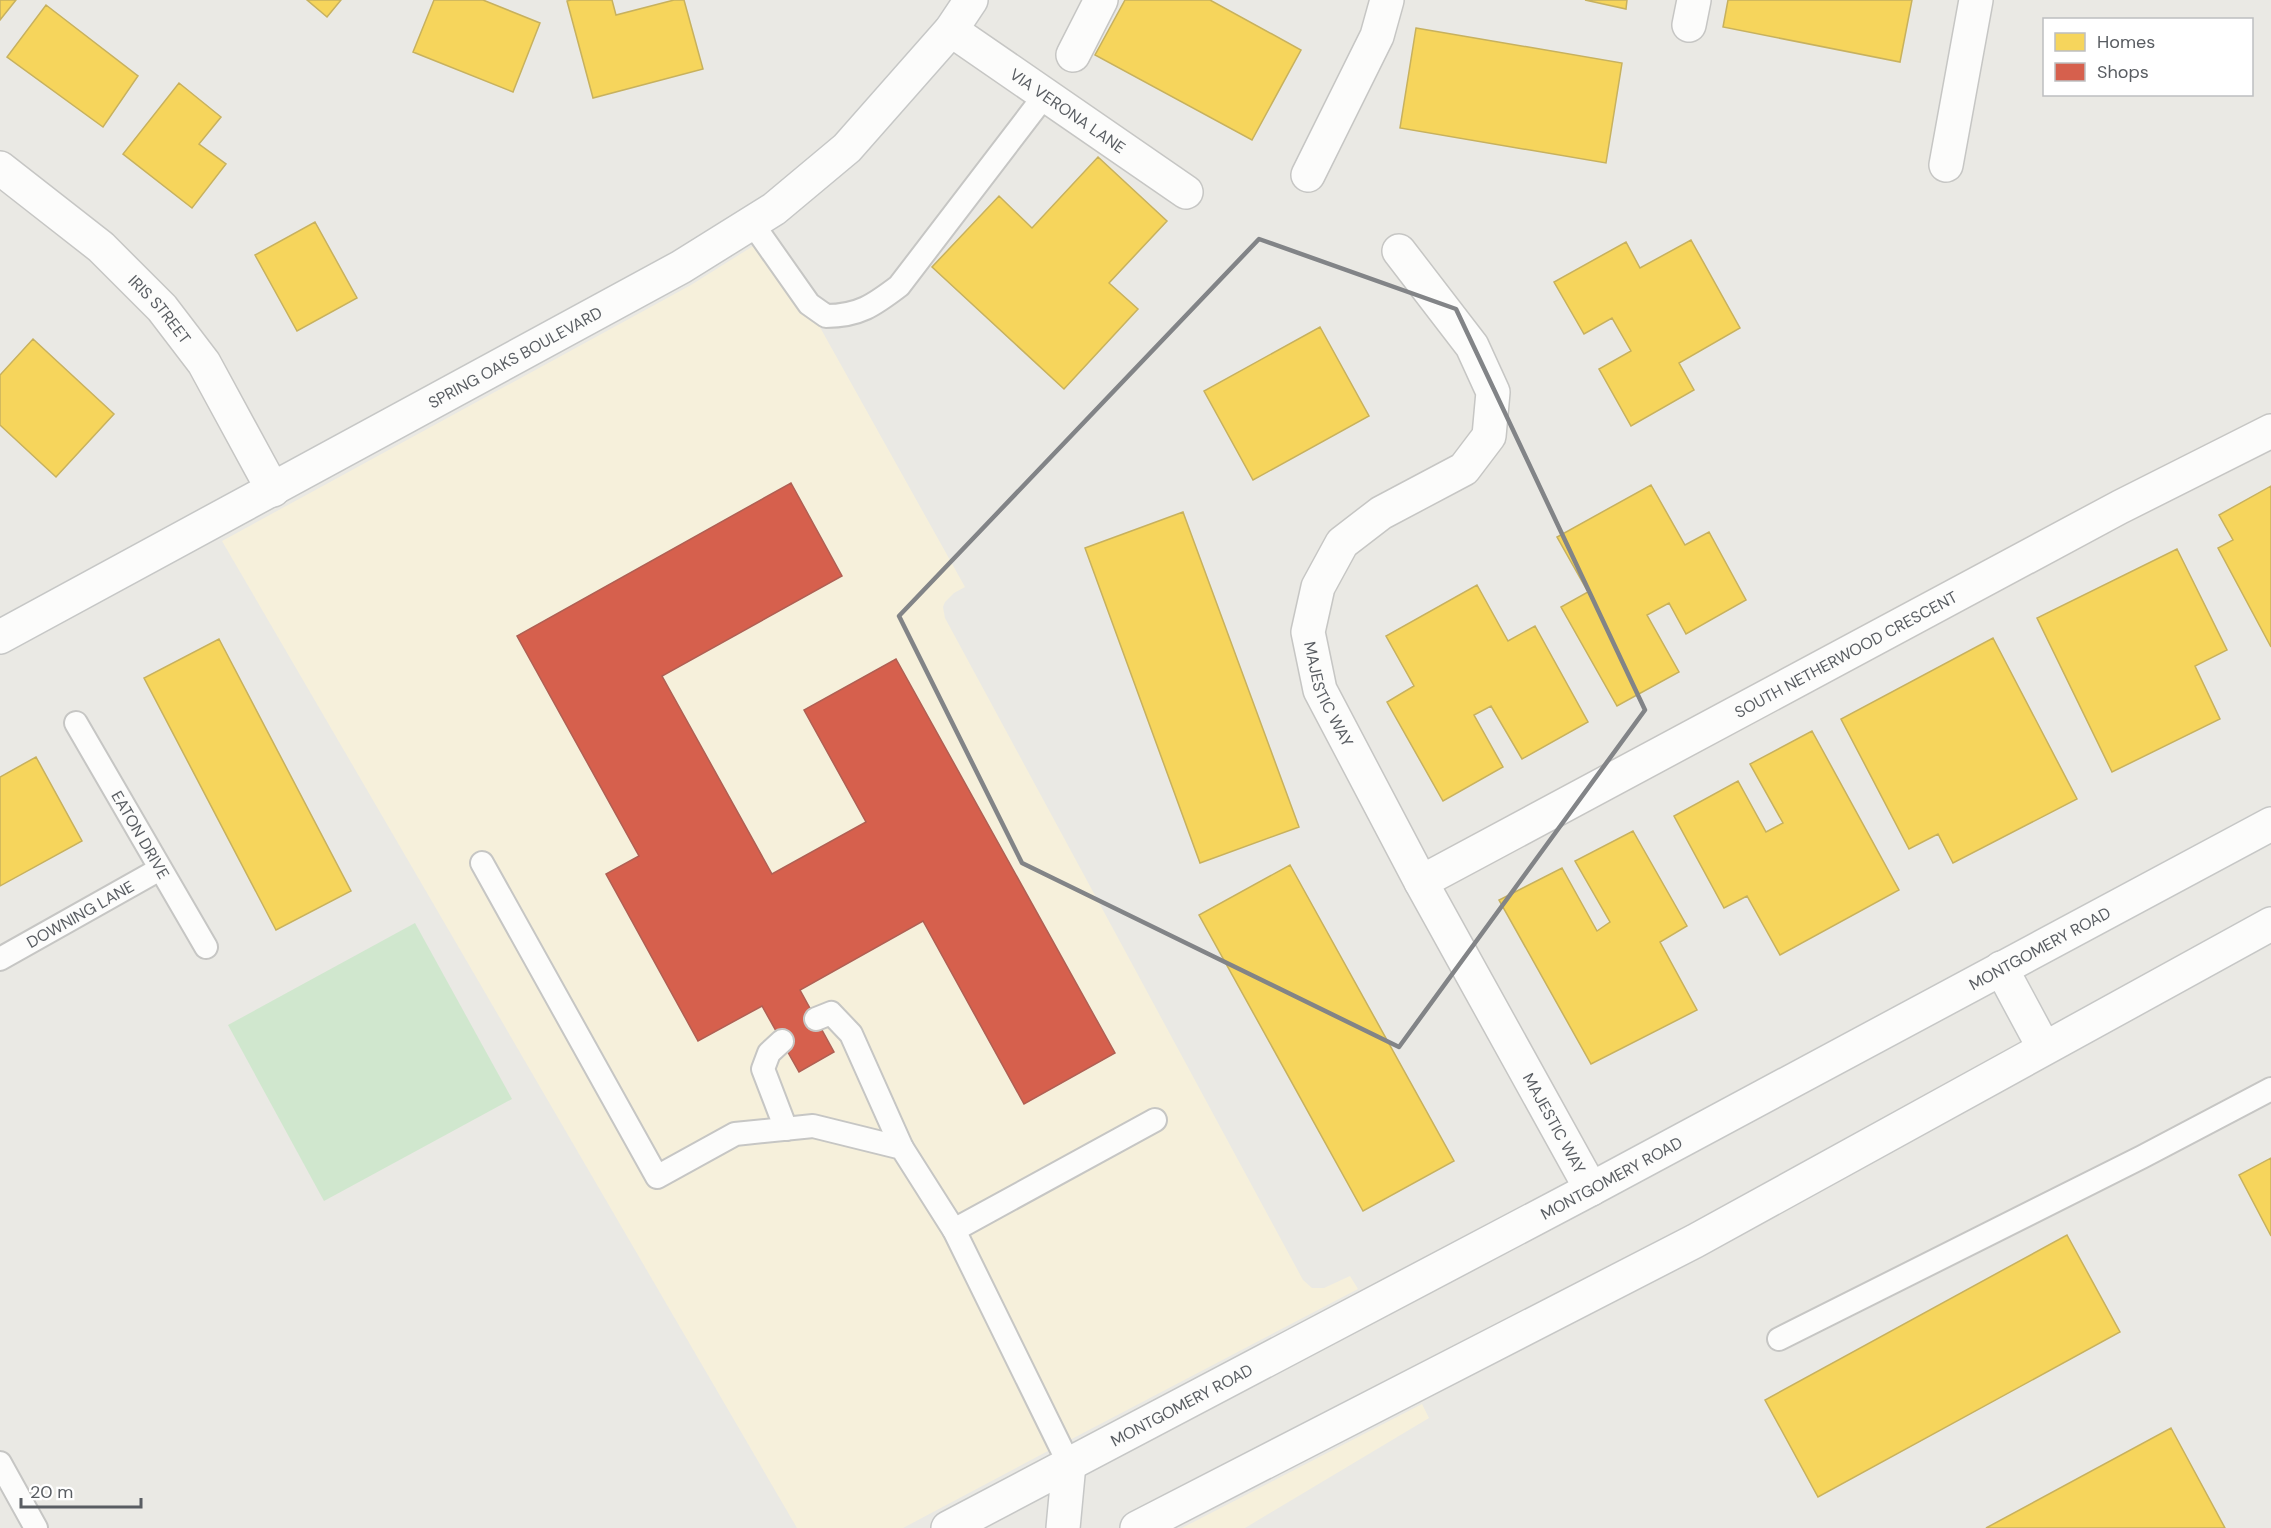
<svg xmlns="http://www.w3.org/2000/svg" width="2271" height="1528" font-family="'DM Sans',sans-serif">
  <rect width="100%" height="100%" fill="#eae9e4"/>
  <path fill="#f6f0db" d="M 769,236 L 965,587 L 954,593 L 945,602 L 943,607 L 945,618 L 1303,1280 L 1312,1288 L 1324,1288 L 1350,1276 L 1358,1289 L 1066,1442 L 1050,1443 L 1048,1451 L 903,1528 L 797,1528 L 222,541 L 691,285 Z
    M 1422,1404 L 1429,1418 L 1245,1528 L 1182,1528 Z"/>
  <path fill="#d0e7ce" d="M 415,923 L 512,1099 L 324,1201 L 228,1025 Z"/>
  <path fill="#f6d55c" stroke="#c7b15e" stroke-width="1.5" d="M 0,0 L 16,0 L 0,20 Z
    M 307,0 L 341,0 L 327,17 Z
    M 434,0 L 483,0 L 540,23 L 513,92 L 413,52 Z
    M 571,0 L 612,0 L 616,15 L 674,0 L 684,0 L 703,69 L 593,98 L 567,1 Z
    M 1125,0 L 1210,0 L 1301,50 L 1252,140 L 1095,55 Z
    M 1585,0 L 1627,0 L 1626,9 Z
    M 1728,0 L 1912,0 L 1900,62 L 1723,27 Z
    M 46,5 L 138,76 L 103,127 L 7,57 Z
    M 1416,28 L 1622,63 L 1606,163 L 1400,128 Z
    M 179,83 L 221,117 L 199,144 L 226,164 L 192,208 L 123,154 Z
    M 1098,157 L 1167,221 L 1109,283 L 1138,309 L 1064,389 L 932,267 L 999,196 L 1032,228 Z
    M 315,222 L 357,298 L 297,331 L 255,255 Z
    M 1691,240 L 1740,328 L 1679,363 L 1694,390 L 1631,426 L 1599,369 L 1631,351 L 1612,318 L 1584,334 L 1554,282 L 1626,242 L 1640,268 Z
    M 1320,327 L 1369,416 L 1253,480 L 1204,391 Z
    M 33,339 L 114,414 L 56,477 L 0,425 L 0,375 Z
    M 1651,485 L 1685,545 L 1709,532 L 1746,600 L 1686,634 L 1669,603 L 1647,615 L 1679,672 L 1617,706 L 1561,607 L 1588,592 L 1557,537 Z
    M 2271,486 L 2271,647 L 2218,548 L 2233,540 L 2219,515 Z
    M 1183,512 L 1299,827 L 1200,863 L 1085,548 Z
    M 2177,549 L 2227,650 L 2195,666 L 2220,719 L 2112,772 L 2037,618 Z
    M 1477,585 L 1508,641 L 1535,626 L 1588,722 L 1522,759 L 1491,706 L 1474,715 L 1503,767 L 1443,801 L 1387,702 L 1414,686 L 1386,636 Z
    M 1993,638 L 2077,799 L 1953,863 L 1938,834 L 1909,849 L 1841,719 Z
    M 219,639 L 351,891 L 276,930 L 144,678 Z
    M 1812,731 L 1899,890 L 1780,955 L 1747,896 L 1724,908 L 1674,816 L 1738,781 L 1766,832 L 1783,823 L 1750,764 Z
    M 36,757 L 82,841 L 0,886 L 0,777 Z
    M 1633,831 L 1687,926 L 1660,942 L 1697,1010 L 1591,1064 L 1499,900 L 1562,868 L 1597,931 L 1610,922 L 1575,861 Z
    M 1290,865 L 1454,1161 L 1363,1211 L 1199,915 Z
    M 2271,1158 L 2271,1236 L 2239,1175 Z
    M 2067,1235 L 2120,1332 L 1818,1497 L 1765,1400 Z
    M 2171,1428 L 2225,1528 L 1986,1528 Z"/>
  <path fill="#d6604d" stroke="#b05f53" stroke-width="1.5" d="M 791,483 L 842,576 L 662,676 L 772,874 L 866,822 L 804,710 L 896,659 L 1115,1053 L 1024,1104 L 923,921 L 800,990 L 834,1052 L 799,1072 L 762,1006 L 698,1041 L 606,874 L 639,856 L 517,636 Z"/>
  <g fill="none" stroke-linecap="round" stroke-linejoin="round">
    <defs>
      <g id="lane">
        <path d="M 752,223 L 809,304 L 826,316 C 859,316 874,305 899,286 L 1045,95"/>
        <path id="s1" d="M 76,723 L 206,947"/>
        <path d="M 482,863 L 657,1177 L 735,1134 L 813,1126 L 902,1148 L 954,1230 L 1069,1464"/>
        <path id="s2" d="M 0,959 L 160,869"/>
        <path d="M 816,1019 L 831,1013 L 851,1034 L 902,1148"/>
        <path d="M 782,1041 L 769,1053 L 763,1069 L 786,1129"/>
        <path d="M 954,1230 L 1155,1120"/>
        <path d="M 1779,1339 L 2142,1157 L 2271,1089"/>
        <path d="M 0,1463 L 36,1528"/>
      </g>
      <g id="street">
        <path d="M 1689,25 L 1694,0"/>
        <path id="s3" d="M 951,30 L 1186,192"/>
        <path d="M 1073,55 L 1101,0"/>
        <path d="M 1946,165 L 1976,0"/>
        <path id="s4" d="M 0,168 L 101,247 L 162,308 L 204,363 L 273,490"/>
        <path d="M 1308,175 L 1377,36 L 1387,0"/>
        <path id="s5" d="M 1399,251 L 1472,346 L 1493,392 L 1489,436 L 1464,469 L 1381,513 L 1342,543 L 1318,587 L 1308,632 L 1320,690 L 1421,882 L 1591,1189"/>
        <path id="s6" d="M 1421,882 L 2120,507 L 2271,431"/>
      </g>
      <g id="secondary">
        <path id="s7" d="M 0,637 L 681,267 L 774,209 L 847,148 L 951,30 L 971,0"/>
        <path d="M 2001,968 L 2044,1048"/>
        <path id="s8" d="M 948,1528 L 1591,1189 L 2271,824"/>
        <path d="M 1063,1528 L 1069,1464"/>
        <path d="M 1137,1528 L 1695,1241 L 2271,924"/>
      </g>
    </defs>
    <use href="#lane" stroke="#c6c6c4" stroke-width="26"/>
    <use href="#street" stroke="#c6c6c4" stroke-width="36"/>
    <use href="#secondary" stroke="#c6c7c6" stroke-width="36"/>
    <use href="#lane" stroke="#fcfcfb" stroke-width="22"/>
    <use href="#street" stroke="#fcfcfb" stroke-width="33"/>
    <use href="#secondary" stroke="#fcfcfb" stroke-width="33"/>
  </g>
  <path fill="none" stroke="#828487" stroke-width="4.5" stroke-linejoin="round" d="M 1259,239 L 1456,309 L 1645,710 L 1399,1047 L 1022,863 L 899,616 Z"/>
  <g text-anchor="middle" stroke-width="6" stroke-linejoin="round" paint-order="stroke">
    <g font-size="16" fill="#595d62" stroke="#fff">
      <text dy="6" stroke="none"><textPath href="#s3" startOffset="142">VIA VERONA LANE</textPath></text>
      <text dy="6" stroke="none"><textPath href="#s4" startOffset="214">IRIS STREET</textPath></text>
      <text dy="6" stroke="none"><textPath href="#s7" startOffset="586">SPRING OAKS BOULEVARD</textPath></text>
      <text dy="6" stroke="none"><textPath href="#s6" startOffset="482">SOUTH NETHERWOOD CRESCENT</textPath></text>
      <text dy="6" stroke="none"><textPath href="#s5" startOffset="561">MAJESTIC WAY</textPath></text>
      <text dy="6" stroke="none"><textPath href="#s1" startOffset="129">EATON DRIVE</textPath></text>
      <text dy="6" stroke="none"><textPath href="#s2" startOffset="92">DOWNING LANE</textPath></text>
      <text dy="6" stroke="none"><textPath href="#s8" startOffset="1236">MONTGOMERY ROAD</textPath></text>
      <text dy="6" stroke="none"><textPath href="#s5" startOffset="1047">MAJESTIC WAY</textPath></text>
      <text dy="6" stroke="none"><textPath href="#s8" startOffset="750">MONTGOMERY ROAD</textPath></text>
      <text dy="6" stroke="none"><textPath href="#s8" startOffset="264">MONTGOMERY ROAD</textPath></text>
    </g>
  </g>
  <rect x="2043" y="18" width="210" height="78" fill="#ffffff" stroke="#bdbec0" stroke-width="1.5"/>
  <rect x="2055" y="33" width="30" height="18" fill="#f6d55c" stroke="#bdbec0" stroke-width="1.5"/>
  <text x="2097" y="48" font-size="18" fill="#595d62">Homes</text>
  <rect x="2055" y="63" width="30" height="18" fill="#d6604d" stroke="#bdbec0" stroke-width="1.5"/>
  <text x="2097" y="78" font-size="18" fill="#595d62">Shops</text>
  <path d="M21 1498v9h120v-9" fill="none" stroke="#595d62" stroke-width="3"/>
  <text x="30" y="1498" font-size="18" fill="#595d62" stroke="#ffffff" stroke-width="4.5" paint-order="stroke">20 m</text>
</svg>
